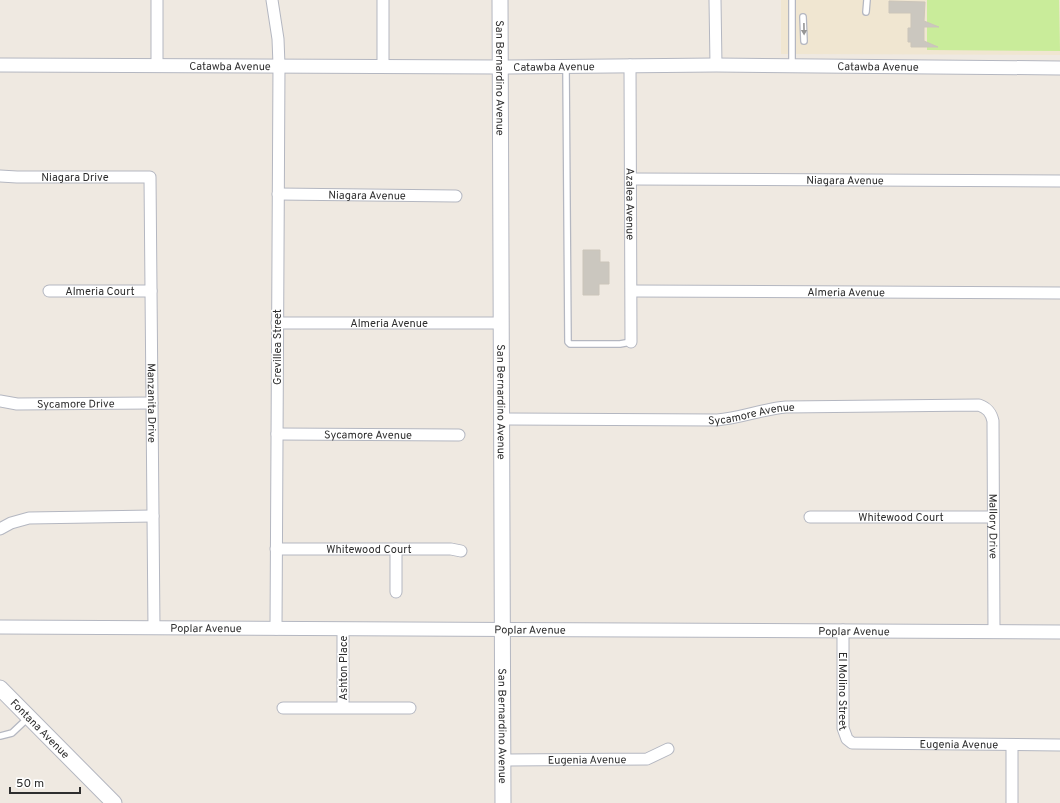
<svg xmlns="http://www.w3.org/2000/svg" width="1060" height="803" font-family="Overpass,sans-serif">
  <rect width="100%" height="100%" fill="#efe9e1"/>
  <path fill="#f0e6d1" d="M 781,0 L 1060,0 L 1060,55 L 781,54 Z"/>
  <path fill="#c9ec9a" d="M 927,0 L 1059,0 L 1060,51 L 927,50 Z"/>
  <path fill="#cbc7bf" stroke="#cbc5ba" d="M 889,1 L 925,2 L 924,21 L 939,27 L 924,27 L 924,41 L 938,47 L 911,47 L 911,42 L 908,42 L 908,28 L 911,28 L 911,13 L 889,13 Z
    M 583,250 L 600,250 L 600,262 L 609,262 L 609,284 L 599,284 L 599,295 L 583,295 Z"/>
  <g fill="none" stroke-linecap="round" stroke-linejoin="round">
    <defs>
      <path id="service" d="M 792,0 L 792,65
        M 866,12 L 867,0
        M 803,17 L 804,41
        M 566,67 L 568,342 L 570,344 L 620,344 L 631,342
        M 0,736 L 12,733 L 29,717"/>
      <g id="minor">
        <path d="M 157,0 L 157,66"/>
        <path d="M 272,0 L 278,39 L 279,65 L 276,629"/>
        <path d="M 383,0 L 383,65"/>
        <path d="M 715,0 L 716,65"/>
        <path id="s1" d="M 630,65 L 631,342"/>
        <path id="s2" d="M 0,176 L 17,177 L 150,177 L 154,628"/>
        <path id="s3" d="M 631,179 L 1060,181"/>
        <path id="s4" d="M 278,194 L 456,196"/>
        <path id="s5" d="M 49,291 L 151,291"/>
        <path id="s6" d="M 632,291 L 1060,293"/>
        <path id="s7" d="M 277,323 L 501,323"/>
        <path id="s8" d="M 0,401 L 17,404 L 152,403"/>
        <path id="s9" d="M 501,419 L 717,420 C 741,418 762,409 786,407 L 979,405 C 987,408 991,412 993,421 L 994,631"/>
        <path id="s10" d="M 277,434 L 459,435"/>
        <path id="s11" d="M 810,517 L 993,517"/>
        <path d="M 0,529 L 11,523 L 29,518 L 153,516"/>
        <path id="s12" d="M 276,549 L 451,549 L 461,551"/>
        <path d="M 396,592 L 396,549"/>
        <path id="s13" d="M 843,630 L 843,728 L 847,739 L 852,743 L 1060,745"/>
        <path d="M 343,707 L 343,629"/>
        <path d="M 283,708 L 410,708"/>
        <path d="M 1012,745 L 1012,803"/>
        <path id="s14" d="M 503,760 L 647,759 L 668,749"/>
      </g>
      <g id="tertiary">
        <path id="s15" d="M 0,65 L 500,67 L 716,65 L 1060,68"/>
        <path id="s16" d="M 0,627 L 1060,632"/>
      </g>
      <g id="secondary">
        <path id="s17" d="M 500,0 L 503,803"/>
        <path id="s18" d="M 0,688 L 114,803"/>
      </g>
    </defs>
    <use href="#service" stroke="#b4b7c1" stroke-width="8"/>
    <use href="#minor" stroke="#b4b7c1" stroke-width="13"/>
    <use href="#tertiary" stroke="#b4b7c1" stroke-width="15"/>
    <use href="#secondary" stroke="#b4b7c1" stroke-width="17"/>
    <use href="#service" stroke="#fff" stroke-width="5.5"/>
    <use href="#minor" stroke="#fff" stroke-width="11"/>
    <use href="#tertiary" stroke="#fff" stroke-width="13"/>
    <use href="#secondary" stroke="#fff" stroke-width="15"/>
  </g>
  <defs><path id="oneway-solid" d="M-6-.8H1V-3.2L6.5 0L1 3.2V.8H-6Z"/></defs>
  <use fill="#969696" href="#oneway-solid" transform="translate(804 29) rotate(89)"/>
  <g text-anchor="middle" stroke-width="3" stroke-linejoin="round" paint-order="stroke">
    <g font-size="11" fill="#2e2e2e" stroke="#fff">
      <text dy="4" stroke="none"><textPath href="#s15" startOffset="230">Catawba Avenue</textPath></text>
      <text dy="4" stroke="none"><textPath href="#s15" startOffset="554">Catawba Avenue</textPath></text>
      <text dy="4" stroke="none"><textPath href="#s15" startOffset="878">Catawba Avenue</textPath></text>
      <text dy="4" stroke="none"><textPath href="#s17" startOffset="78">San Bernardino Avenue</textPath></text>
      <text dy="4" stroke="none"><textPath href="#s2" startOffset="75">Niagara Drive</textPath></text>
      <text dy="4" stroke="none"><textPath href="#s3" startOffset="214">Niagara Avenue</textPath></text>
      <text dy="4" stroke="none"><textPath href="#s4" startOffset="89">Niagara Avenue</textPath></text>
      <text dy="4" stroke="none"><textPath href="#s1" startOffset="139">Azalea Avenue</textPath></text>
      <text dy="4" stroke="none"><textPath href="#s5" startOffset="51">Almeria Court</textPath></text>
      <text dy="4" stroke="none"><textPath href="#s6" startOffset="214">Almeria Avenue</textPath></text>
      <text dy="4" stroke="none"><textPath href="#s7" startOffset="112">Almeria Avenue</textPath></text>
      <text transform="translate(277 347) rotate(-90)" y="4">Grevillea Street</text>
      <text dy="4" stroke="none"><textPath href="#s17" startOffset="402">San Bernardino Avenue</textPath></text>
      <text dy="4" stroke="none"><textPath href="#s2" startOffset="376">Manzanita Drive</textPath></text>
      <text dy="4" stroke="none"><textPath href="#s8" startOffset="76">Sycamore Drive</textPath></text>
      <text dy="4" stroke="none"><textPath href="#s9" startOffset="251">Sycamore Avenue</textPath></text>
      <text dy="4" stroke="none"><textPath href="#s10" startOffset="91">Sycamore Avenue</textPath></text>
      <text dy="4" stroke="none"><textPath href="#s11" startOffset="91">Whitewood Court</textPath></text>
      <text dy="4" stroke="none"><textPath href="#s9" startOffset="607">Mallory Drive</textPath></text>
      <text dy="4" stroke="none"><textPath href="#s12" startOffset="93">Whitewood Court</textPath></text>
      <text dy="4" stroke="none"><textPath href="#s16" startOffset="206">Poplar Avenue</textPath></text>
      <text dy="4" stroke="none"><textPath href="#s16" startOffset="530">Poplar Avenue</textPath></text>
      <text dy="4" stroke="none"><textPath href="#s16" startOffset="854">Poplar Avenue</textPath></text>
      <text transform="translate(343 668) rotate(-90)" y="4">Ashton Place</text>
      <text dy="4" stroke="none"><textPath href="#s13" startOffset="61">El Molino Street</textPath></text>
      <text dy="4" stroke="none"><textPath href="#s17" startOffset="726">San Bernardino Avenue</textPath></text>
      <text dy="4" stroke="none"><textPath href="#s18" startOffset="57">Fontana Avenue</textPath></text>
      <text dy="4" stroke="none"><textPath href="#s13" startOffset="223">Eugenia Avenue</textPath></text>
      <text dy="4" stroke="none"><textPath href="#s14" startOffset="84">Eugenia Avenue</textPath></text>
    </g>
  </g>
  <path d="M10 787v6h70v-6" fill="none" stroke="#2e2e2e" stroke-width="2"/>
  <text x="16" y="787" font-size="12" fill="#2e2e2e" stroke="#ffffff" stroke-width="3" paint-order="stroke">50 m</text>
</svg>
